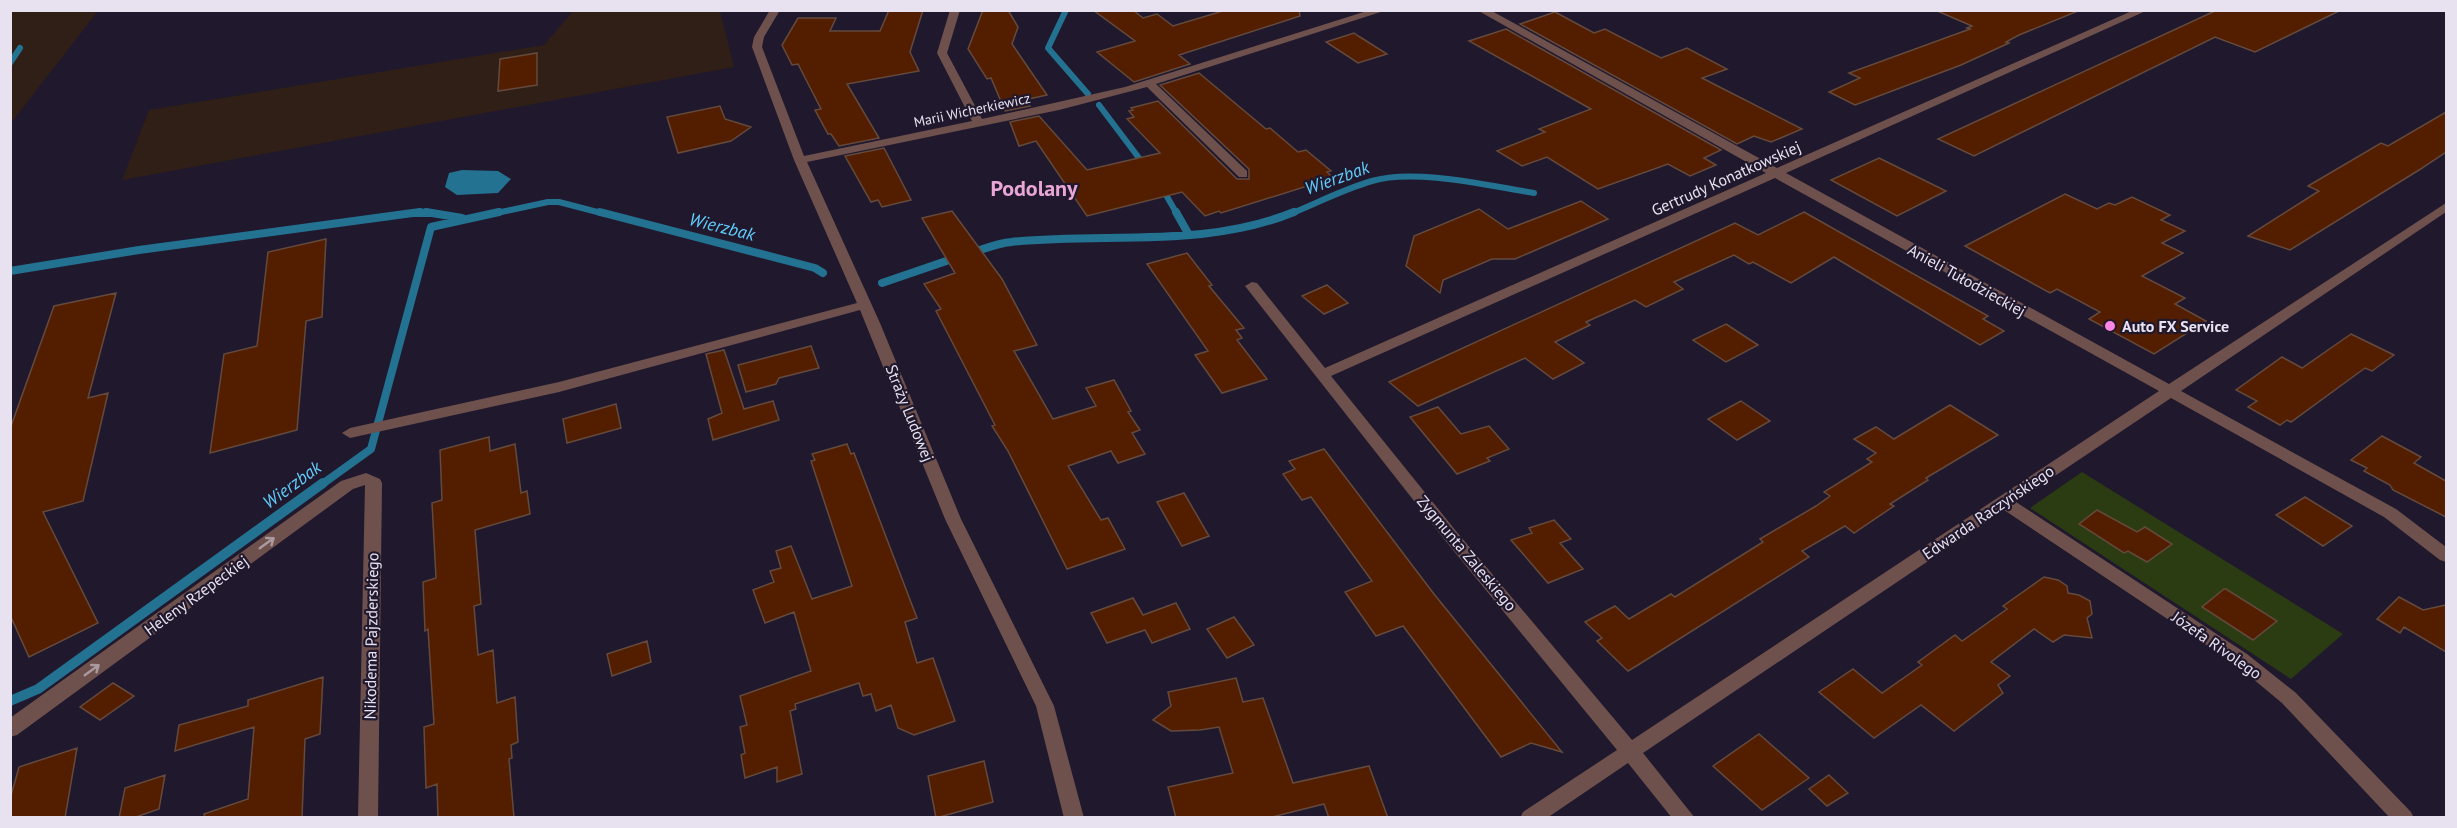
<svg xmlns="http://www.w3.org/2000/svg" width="2457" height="828" font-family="'PT Sans',sans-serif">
  <rect width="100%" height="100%" fill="#20182d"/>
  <path fill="#301f17" d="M 11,10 L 98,11 L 11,123 L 10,11 Z
    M 573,11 L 720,11 L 734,67 L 122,180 L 149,110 L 544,45 Z"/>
  <path fill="#2b3b12" d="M 2082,472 L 2343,634 L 2291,679 L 2030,508 Z"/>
  <path fill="#237291" d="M 462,170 L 498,171 L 511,179 L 498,193 L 457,195 L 445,187 L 449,173 Z"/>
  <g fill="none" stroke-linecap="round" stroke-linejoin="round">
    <path stroke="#237291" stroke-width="6" d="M 1066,10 L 1048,48 L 1088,94
      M 10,63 L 20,48
      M 1099,105 L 1145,166
      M 1162,188 L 1177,214
      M 408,214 L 436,214
      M 492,214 L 548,202 L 559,202 L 605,214
      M 1290,214 C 1317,203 1344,189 1372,181 C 1414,168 1490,186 1534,193"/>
    <path stroke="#237291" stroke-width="8" d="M 426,212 L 462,218
      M 600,212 L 815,268 L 823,273
      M 1176,212 L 1189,235
      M 971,253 C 984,249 998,243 1011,242 C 1105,232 1204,249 1294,212
      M 10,271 L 139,250 L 420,212
      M 882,283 L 958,257
      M 321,485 L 371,449 L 431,227 L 499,212"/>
    <path stroke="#237291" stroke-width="10" d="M 10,701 L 38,689 L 323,483"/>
  </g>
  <path fill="#531e00" stroke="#644a3d" stroke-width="1.5" d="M 889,10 L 923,10 L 910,52 L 919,71 L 847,84 L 879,138 L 839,146 L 831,134 L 828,134 L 815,110 L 821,109 L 798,64 L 792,65 L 782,45 L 798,18 L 836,18 L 830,31 L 880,31 Z
    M 983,10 L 1008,10 L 1018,27 L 1012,44 L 1047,95 L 1024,100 L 1030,106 L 1005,111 L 991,78 L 987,79 L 968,49 Z
    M 1093,10 L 1133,10 L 1143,18 L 1157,14 L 1173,26 L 1226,10 L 1299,10 L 1300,16 L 1179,55 L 1190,64 L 1134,82 L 1097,52 L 1135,41 Z
    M 1935,10 L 2077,10 L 2078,11 L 2019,35 L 2006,42 L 2009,43 L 1961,65 L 1855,105 L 1829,92 L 1860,78 L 1849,73 L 1970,29 L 1967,28 L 1972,26 Z
    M 2217,10 L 2341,10 L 2255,52 L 2215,37 L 1974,156 L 1938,139 Z
    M 1555,12 L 1594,33 L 1605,29 L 1661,58 L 1687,48 L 1727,69 L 1702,78 L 1802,129 L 1771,142 L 1754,136 L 1737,144 L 1520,24 Z
    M 1506,29 L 1721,150 L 1704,158 L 1716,165 L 1690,176 L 1668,164 L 1598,189 L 1547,157 L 1522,166 L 1497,151 L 1545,132 L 1539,129 L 1591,109 L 1469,41 Z
    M 1354,33 L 1360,37 L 1387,54 L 1358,63 L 1326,42 Z
    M 537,53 L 537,85 L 498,91 L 500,59 Z
    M 1199,73 L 1266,129 L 1270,128 L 1298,152 L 1306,150 L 1331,171 L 1327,172 L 1333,178 L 1221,213 L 1219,211 L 1205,216 L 1182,192 L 1087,216 L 1036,141 L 1019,146 L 1010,122 L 1039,116 L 1087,170 L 1160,153 L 1127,119 L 1134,117 L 1129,111 L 1133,110 L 1131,108 L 1158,101 L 1237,179 L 1249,179 L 1249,169 L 1160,85 Z
    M 720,106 L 725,119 L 751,127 L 731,141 L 678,153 L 667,117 Z
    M 2446,112 L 2446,152 L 2419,170 L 2290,250 L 2248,236 L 2319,191 L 2308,186 L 2381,143 L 2388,146 Z
    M 884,148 L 911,200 L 882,207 L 878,200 L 871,202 L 845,156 Z
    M 1879,158 L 1946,191 L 1897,216 L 1831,180 Z
    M 2065,194 L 2097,209 L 2109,203 L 2115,205 L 2132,197 L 2170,215 L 2161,220 L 2185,231 L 2162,243 L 2183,253 L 2142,276 L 2185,298 L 2175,304 L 2206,321 L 2154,354 L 2089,319 L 2100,312 L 2057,289 L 2050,293 L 1965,246 Z
    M 1581,201 L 1608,219 L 1515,259 L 1492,259 L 1443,280 L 1440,293 L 1406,266 L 1414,236 L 1479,209 L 1508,229 Z
    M 952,211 L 1002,279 L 1037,345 L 1014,351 L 1053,419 L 1096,406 L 1086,388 L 1114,380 L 1131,411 L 1128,412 L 1140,430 L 1132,433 L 1145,454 L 1118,463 L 1111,451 L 1068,466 L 1101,520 L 1108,518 L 1125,549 L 1067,569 L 1008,451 L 992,426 L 995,425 L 936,311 L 941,309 L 924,284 L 955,273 L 922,218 Z
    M 1804,212 L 1988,316 L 1983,319 L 2004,331 L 1980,345 L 1834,257 L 1791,283 L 1753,262 L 1749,264 L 1734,255 L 1674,282 L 1683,289 L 1646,307 L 1635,300 L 1586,322 L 1590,325 L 1555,342 L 1584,363 L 1553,379 L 1525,358 L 1418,406 L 1389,382 L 1735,223 L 1758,235 Z
    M 326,239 L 322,317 L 306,321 L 297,430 L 210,453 L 224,354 L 257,346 L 268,252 Z
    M 1187,253 L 1212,285 L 1209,286 L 1244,328 L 1236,330 L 1242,338 L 1237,340 L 1267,379 L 1222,393 L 1195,355 L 1208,351 L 1147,264 Z
    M 1327,285 L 1348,303 L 1324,314 L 1302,296 Z
    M 116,293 L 88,398 L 108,393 L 83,501 L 43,512 L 98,623 L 29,657 L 10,615 L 10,429 L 54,306 Z
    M 1726,324 L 1758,345 L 1726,362 L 1693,340 Z
    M 2351,334 L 2394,355 L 2372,371 L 2365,368 L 2291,422 L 2287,420 L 2280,425 L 2248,407 L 2257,401 L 2236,390 L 2282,357 L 2302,368 Z
    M 811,346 L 819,368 L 779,378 L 776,384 L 746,392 L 738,365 Z
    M 724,350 L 744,409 L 773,401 L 779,420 L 713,440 L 708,419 L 722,413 L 706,354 Z
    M 1741,401 L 1770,421 L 1737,440 L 1708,419 Z
    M 616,404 L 621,428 L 567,443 L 563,419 Z
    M 1950,405 L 1998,435 L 1926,478 L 1928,480 L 1890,504 L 1894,506 L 1854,533 L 1845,526 L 1802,551 L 1809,557 L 1638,665 L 1628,671 L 1597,641 L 1602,638 L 1585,622 L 1615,606 L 1629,619 L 1671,594 L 1675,597 L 1763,542 L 1760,539 L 1816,506 L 1830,496 L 1824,492 L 1872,462 L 1867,459 L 1876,453 L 1854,439 L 1876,427 L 1894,439 Z
    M 1438,407 L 1461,434 L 1489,426 L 1509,449 L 1487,458 L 1490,461 L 1457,474 L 1410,417 Z
    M 2382,436 L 2421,457 L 2414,463 L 2446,481 L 2446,517 L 2393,490 L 2390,485 L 2364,471 L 2367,468 L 2351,460 Z
    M 489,437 L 490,451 L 515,444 L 521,493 L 527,491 L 530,514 L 475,530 L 481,604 L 474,606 L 478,655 L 493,650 L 497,703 L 515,697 L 518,742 L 511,745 L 512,758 L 509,759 L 514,818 L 438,818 L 437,784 L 426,788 L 424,727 L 434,724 L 428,629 L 425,631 L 423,582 L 436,578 L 432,503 L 442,500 L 440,450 Z
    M 847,444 L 851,454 L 854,453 L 917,618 L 905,622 L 917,663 L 933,658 L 955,721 L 914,735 L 898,728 L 891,705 L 876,711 L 871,694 L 863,696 L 859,683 L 795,704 L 796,709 L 790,711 L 802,774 L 777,782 L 777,767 L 745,778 L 741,755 L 745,753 L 740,727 L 747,725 L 740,696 L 811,671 L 794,612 L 765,623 L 753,590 L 774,582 L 770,571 L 781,568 L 776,551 L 791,546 L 812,599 L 852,586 L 811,461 L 815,460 L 812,454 Z
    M 1324,449 L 1434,594 L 1562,752 L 1531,743 L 1501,757 L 1403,626 L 1376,636 L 1345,592 L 1372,581 L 1311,497 L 1302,500 L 1283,474 L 1295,469 L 1289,461 Z
    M 1184,493 L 1209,536 L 1182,546 L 1157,502 Z
    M 2305,497 L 2352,526 L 2323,546 L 2276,515 Z
    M 2097,510 L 2137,532 L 2145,527 L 2172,544 L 2147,562 L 2128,551 L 2124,553 L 2079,524 Z
    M 1554,520 L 1571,539 L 1560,543 L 1583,569 L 1548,583 L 1511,540 L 1532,533 L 1529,528 Z
    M 2044,577 L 2058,580 L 2067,586 L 2068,593 L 2079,595 L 2090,601 L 2092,614 L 2087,618 L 2092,638 L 2064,635 L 2053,642 L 2034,629 L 1991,662 L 2010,676 L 1998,685 L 2003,693 L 1954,731 L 1921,705 L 1874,738 L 1819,692 L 1853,669 L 1882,693 L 1922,665 L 1918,662 L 1955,635 L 1962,641 L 2007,609 L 2003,606 Z
    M 2224,589 L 2226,589 L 2277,621 L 2253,640 L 2202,607 Z
    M 2399,597 L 2423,610 L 2446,605 L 2446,652 L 2404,627 L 2400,633 L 2377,619 Z
    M 1133,598 L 1143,615 L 1176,603 L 1190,629 L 1152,643 L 1145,630 L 1107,643 L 1091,613 Z
    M 1234,617 L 1254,645 L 1227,658 L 1207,629 Z
    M 647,641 L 651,662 L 612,676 L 607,654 Z
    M 323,677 L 320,734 L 305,739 L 302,818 L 205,818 L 204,814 L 248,799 L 254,727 L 175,751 L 179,725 L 248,706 L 248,700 Z
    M 1236,678 L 1243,702 L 1263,698 L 1293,783 L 1369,766 L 1388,818 L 1329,818 L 1324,804 L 1268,818 L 1176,818 L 1168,787 L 1233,773 L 1219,727 L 1200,730 L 1171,731 L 1153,720 L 1171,706 L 1168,692 Z
    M 113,683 L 134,696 L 100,720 L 80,707 Z
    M 1759,734 L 1809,778 L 1762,810 L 1713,766 Z
    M 77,748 L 65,818 L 10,818 L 10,799 L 19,767 Z
    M 984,761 L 993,802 L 936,818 L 928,776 Z
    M 165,775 L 159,809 L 133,818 L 119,818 L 125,788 Z
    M 1829,775 L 1848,793 L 1827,806 L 1809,789 Z"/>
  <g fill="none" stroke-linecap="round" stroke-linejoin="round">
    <path fill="#6e514d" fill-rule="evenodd" d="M 770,10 L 780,10 L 764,37 L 762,47 L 804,156 L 972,121 L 937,53 L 950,10 L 960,10 L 947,53 L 982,119 L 1125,87 L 1370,10 L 1387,10 L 1156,84 L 1247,171 L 1247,177 L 1239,177 L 1147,87 L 1059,110 L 807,162 L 880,323 L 961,519 L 1054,706 L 1084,818 L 1064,818 L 1036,706 L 945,519 L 860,310 L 559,392 L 350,438 L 342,433 L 350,428 L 559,382 L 857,303 L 794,160 L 752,47 L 754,37 Z
      M 1477,10 L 1490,10 L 1777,168 L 2134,10 L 2148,10 L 1786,173 L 2169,384 L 2446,203 L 2446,212 L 2181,391 L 2396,509 L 2446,547 L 2446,562 L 2440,560 L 2384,517 L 2171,398 L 2016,502 L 2247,654 L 2296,693 L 2411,812 L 2414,818 L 2390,818 L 2282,703 L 2235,664 L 2004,510 L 1643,753 L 1695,818 L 1672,818 L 1628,763 L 1547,818 L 1520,818 L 1523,812 L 1617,750 L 1444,539 L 1245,286 L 1252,282 L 1257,283 L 1325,368 L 1766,173 ZM 1775,178 L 2159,391 L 1632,740 L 1456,531 L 1331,376 Z
      M 366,473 L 380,479 L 382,483 L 378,818 L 358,818 L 365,485 L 353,489 L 17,735 L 10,737 L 10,718 L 341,481 Z"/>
  </g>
  <defs><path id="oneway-shaft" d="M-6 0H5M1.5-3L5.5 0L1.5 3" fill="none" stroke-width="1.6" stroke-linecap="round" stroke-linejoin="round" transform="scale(1.5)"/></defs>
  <g stroke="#aa999e">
    <use href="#oneway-shaft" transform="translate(267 543) rotate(-36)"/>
    <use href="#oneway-shaft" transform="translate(92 670) rotate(-36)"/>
  </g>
  <circle fill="#fd86e2" stroke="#20182d" stroke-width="2" cx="2110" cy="326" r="6"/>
  <g text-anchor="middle" stroke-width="4.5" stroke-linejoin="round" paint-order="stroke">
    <g font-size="14" fill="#e7e1f0" stroke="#20182d">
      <text transform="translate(972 110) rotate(-12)" y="5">Marii Wicherkiewicz</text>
    </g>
    <g font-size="16" fill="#e7e1f0" stroke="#20182d">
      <text transform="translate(1726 178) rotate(-24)" y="6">Gertrudy Konatkowskiej</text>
      <text transform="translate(1967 280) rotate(29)" y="6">Anieli Tułodzieckiej</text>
      <text transform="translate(910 413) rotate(68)" y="6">Straży Ludowej</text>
      <text transform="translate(1988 512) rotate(-34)" y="6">Edwarda Raczyńskiego</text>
      <text transform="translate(1467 553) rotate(50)" y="6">Zygmunta Zaleskiego</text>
      <text transform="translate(196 595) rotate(-36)" y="6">Heleny Rzepeckiej</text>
      <text transform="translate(371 636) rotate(-89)" y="6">Nikodema Pajzderskiego</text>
      <text transform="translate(2217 645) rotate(35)" y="6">Józefa Rivolego</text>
    </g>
    <g font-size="16" font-weight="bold" fill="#e7e1f0" stroke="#20182d" text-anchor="start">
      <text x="2122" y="332">Auto FX Service</text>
    </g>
    <g font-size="18" font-style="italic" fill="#60ccfb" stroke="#20182d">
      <text transform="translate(1337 178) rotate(-20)" y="6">Wierzbak</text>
      <text transform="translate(722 227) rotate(14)" y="6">Wierzbak</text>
      <text transform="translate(292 485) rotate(-36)" y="6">Wierzbak</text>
    </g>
    <g font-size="22" font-weight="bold" fill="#e9a7d7" stroke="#20182d">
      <text x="1034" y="196">Podolany</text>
    </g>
  </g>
  <rect width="2457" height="828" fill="none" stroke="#e7e1f0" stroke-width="24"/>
</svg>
